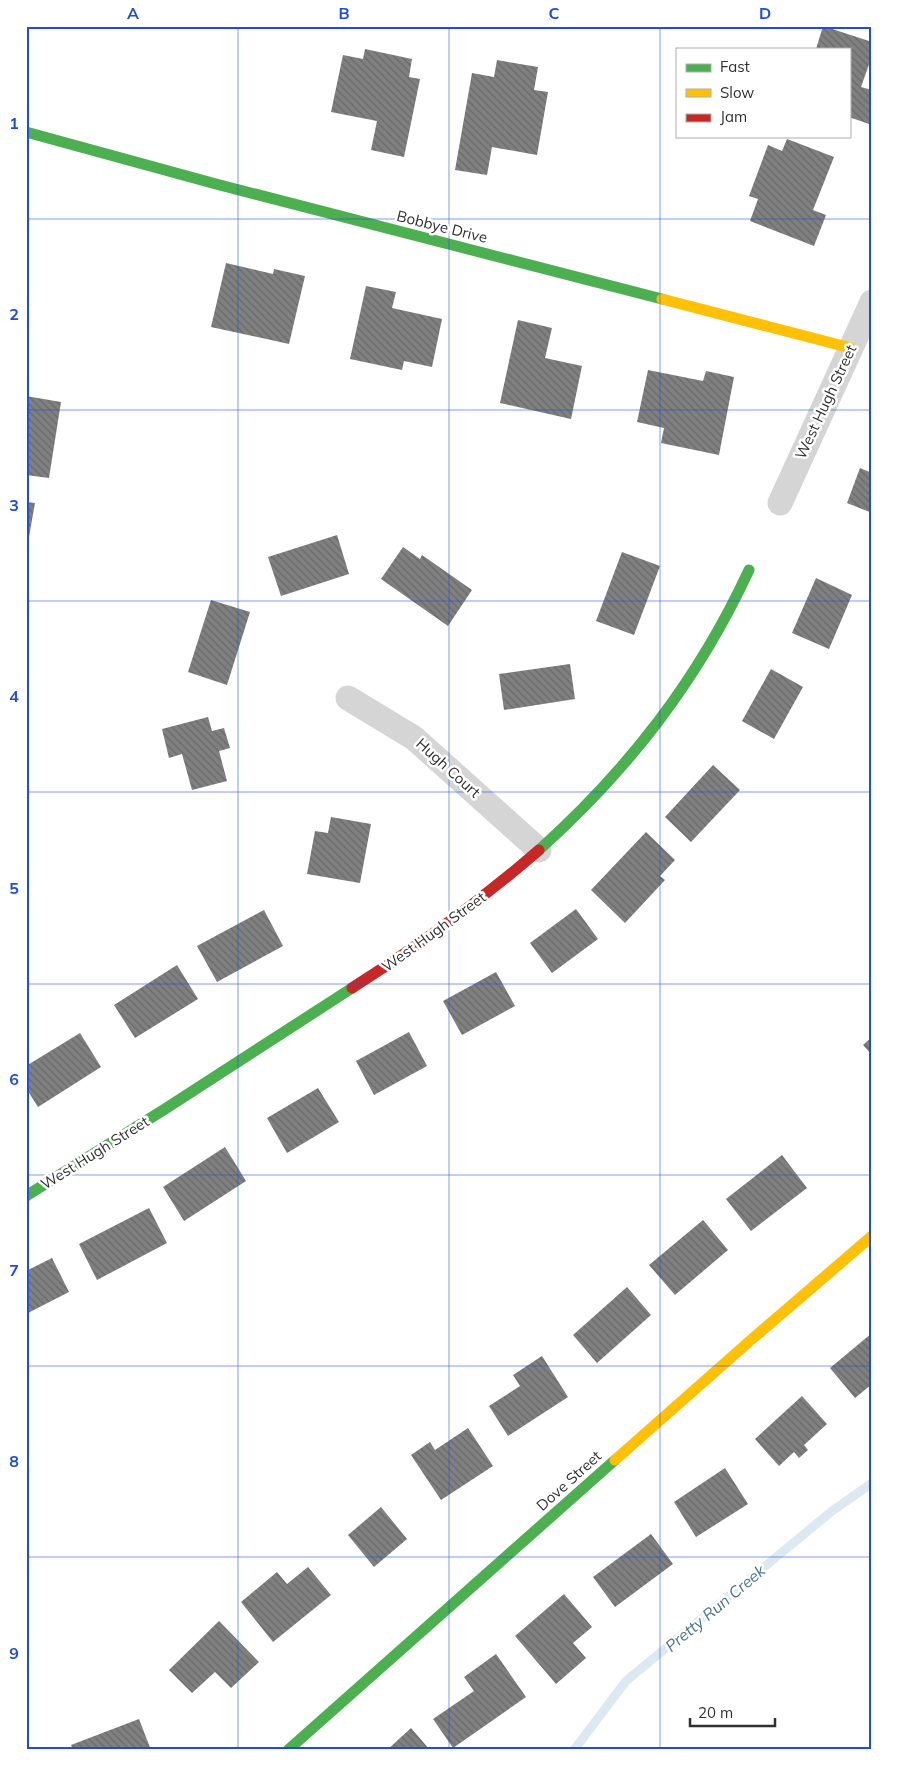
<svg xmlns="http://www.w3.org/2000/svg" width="898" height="1776" font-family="Mulish,sans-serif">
  <defs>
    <pattern id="building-back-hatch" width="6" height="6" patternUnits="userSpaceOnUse" patternTransform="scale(1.25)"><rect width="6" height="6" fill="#808080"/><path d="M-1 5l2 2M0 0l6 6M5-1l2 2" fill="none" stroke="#696969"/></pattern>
  </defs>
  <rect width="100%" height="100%" fill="#fff"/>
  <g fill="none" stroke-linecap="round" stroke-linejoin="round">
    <path stroke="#dde9f1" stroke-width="9" d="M 574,1750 L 626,1681 L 832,1511 L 872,1483"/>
  </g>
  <path fill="url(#building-back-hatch)" d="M 823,26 L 872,42 L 872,56 L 861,87 L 872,90 L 872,116 L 869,124 L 849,117 L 849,49 L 816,49 Z
    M 365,49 L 412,59 L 409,77 L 420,79 L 404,157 L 371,150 L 377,121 L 331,112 L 343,55 L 363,59 Z
    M 497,60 L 538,67 L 534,90 L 548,92 L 537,155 L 492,147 L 487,175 L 455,170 L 472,73 L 494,77 Z
    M 787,139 L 834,157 L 813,210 L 826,215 L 814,246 L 750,221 L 758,199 L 749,196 L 768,145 L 782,151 Z
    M 226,263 L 273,274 L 274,269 L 305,276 L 289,344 L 211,327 Z
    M 366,286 L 396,292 L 392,308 L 442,319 L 432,367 L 404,361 L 402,370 L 350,359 Z
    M 518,320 L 552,328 L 545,358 L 582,366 L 571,419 L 500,403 Z
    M 648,370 L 703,381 L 706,371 L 734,377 L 719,455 L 661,443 L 664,428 L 637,422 Z
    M 26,396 L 61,402 L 49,478 L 26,475 Z
    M 860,468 L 872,473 L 872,513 L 847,503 Z
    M 26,502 L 35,503 L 27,548 L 26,548 Z
    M 337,535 L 349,574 L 281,596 L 268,557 Z
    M 403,547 L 420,559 L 422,555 L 472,590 L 448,626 L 381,579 Z
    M 622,552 L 660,566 L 634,635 L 596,621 Z
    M 816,578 L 852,595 L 829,649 L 792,633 Z
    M 211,600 L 250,612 L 227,685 L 188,672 Z
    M 570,664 L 575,699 L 504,710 L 499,674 Z
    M 771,669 L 803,687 L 774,739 L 742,721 Z
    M 208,717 L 212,731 L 224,728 L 230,748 L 219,751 L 227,781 L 192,790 L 182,754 L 169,758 L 162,729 Z
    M 713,765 L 740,790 L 691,842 L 665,817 Z
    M 331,817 L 371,824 L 360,883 L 307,874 L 315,831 L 328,833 Z
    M 646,832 L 675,860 L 660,876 L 665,880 L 625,923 L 591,890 Z
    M 576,909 L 598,939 L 552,973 L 530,943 Z
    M 264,910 L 283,946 L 217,982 L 197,946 Z
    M 177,965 L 198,999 L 135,1038 L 114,1005 Z
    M 496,972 L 515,1006 L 462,1035 L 443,1001 Z
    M 409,1032 L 427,1066 L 374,1095 L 356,1061 Z
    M 80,1033 L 101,1067 L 38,1107 L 26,1088 L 26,1066 Z
    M 872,1037 L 872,1055 L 863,1045 Z
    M 318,1088 L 339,1122 L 287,1153 L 267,1118 Z
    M 225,1147 L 246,1181 L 184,1221 L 163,1187 Z
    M 782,1155 L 807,1188 L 751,1231 L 726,1199 Z
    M 149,1208 L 167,1243 L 97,1280 L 79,1244 Z
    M 703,1220 L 728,1250 L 675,1295 L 649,1265 Z
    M 52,1258 L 69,1292 L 26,1314 L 26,1271 Z
    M 627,1287 L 651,1315 L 597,1363 L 573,1335 Z
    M 872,1333 L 872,1384 L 855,1398 L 830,1368 Z
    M 542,1356 L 568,1397 L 508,1436 L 489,1406 L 520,1386 L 513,1375 Z
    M 802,1396 L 827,1424 L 804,1445 L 808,1450 L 799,1458 L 794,1452 L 779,1466 L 755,1439 Z
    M 468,1428 L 493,1466 L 441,1500 L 411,1455 L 430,1442 L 435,1450 Z
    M 725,1468 L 748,1504 L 696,1537 L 674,1502 Z
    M 381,1507 L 407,1539 L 374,1567 L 348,1535 Z
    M 651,1534 L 673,1564 L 615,1607 L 593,1577 Z
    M 308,1567 L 331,1595 L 273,1642 L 241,1602 L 277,1572 L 287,1584 Z
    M 564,1594 L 592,1627 L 573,1643 L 586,1658 L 556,1684 L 515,1636 Z
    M 219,1621 L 259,1662 L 231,1688 L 215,1672 L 192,1693 L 169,1670 Z
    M 496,1654 L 526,1697 L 453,1748 L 433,1719 L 474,1691 L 464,1677 Z
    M 139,1719 L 151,1750 L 73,1750 L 71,1745 Z
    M 411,1728 L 430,1750 L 387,1750 Z"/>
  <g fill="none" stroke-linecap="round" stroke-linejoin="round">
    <path stroke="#d5d5d5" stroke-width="25" d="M 780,503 L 872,302
      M 348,698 L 414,738 L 539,850"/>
    <path stroke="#4caf50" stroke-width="11" d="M 26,132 L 216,184 L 662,299
      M 539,850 C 629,769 698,680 749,570
      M 26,1196 L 165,1109 L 352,988
      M 288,1750 L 615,1460"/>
    <path stroke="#ffc107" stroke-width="11" d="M 662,299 L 851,348
      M 615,1460 L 752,1339 L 872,1236"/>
    <path stroke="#c62828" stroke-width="11" d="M 352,988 C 419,946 480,901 539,850"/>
  </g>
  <path fill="none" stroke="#1d4ed8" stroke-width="1" stroke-opacity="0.55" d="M 238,26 L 238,1750M 449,26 L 449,1750M 660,26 L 660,1750M 26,219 L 872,219M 26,410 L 872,410M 26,601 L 872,601M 26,792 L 872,792M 26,984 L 872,984M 26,1175 L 872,1175M 26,1366 L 872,1366M 26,1557 L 872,1557"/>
  <g text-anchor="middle" stroke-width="5" stroke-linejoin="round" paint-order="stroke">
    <g font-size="15" fill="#313131" stroke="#fff">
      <text transform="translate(442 227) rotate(14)" y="5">Bobbye Drive</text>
      <text transform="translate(826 402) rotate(-65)" y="5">West Hugh Street</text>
      <text transform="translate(448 768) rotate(42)" y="5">Hugh Court</text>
      <text transform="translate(434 932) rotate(-36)" y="5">West Hugh Street</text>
      <text transform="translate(95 1153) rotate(-32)" y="5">West Hugh Street</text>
      <text transform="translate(569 1481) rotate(-42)" y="5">Dove Street</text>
    </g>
    <g font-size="16" font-style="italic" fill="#44738e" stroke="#fff">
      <text transform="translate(715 1608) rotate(-40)" y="6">Pretty Run Creek</text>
    </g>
  </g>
  <rect width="898" height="1776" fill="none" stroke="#ffffff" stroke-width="55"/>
  <rect x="676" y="48" width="175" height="90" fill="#ffffff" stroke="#adadad"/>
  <rect x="686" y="64" width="25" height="8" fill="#4caf50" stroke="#adadad"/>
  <text x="720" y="72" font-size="15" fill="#313131">Fast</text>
  <rect x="686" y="89" width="25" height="8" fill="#ffc107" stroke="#adadad"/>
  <text x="720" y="98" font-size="15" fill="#313131">Slow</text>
  <rect x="686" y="114" width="25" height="8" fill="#c62828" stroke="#adadad"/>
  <text x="720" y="122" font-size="15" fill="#313131">Jam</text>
  <path d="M690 1718v8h85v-8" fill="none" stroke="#313131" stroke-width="2.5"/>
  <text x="698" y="1718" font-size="15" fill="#313131" stroke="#ffffff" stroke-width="4" paint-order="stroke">20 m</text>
  <rect x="28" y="28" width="842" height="1720" fill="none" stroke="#1d4ed8" stroke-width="2"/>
  <g font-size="16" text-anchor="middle" font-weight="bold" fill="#1d4ed8">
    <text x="133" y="19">A</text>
    <text x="344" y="19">B</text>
    <text x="554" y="19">C</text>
    <text x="765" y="19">D</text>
    <text x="14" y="129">1</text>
    <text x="14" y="320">2</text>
    <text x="14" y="511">3</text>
    <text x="14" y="702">4</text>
    <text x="14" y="894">5</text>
    <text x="14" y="1085">6</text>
    <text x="14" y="1276">7</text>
    <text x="14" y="1467">8</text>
    <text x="14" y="1659">9</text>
  </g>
</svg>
